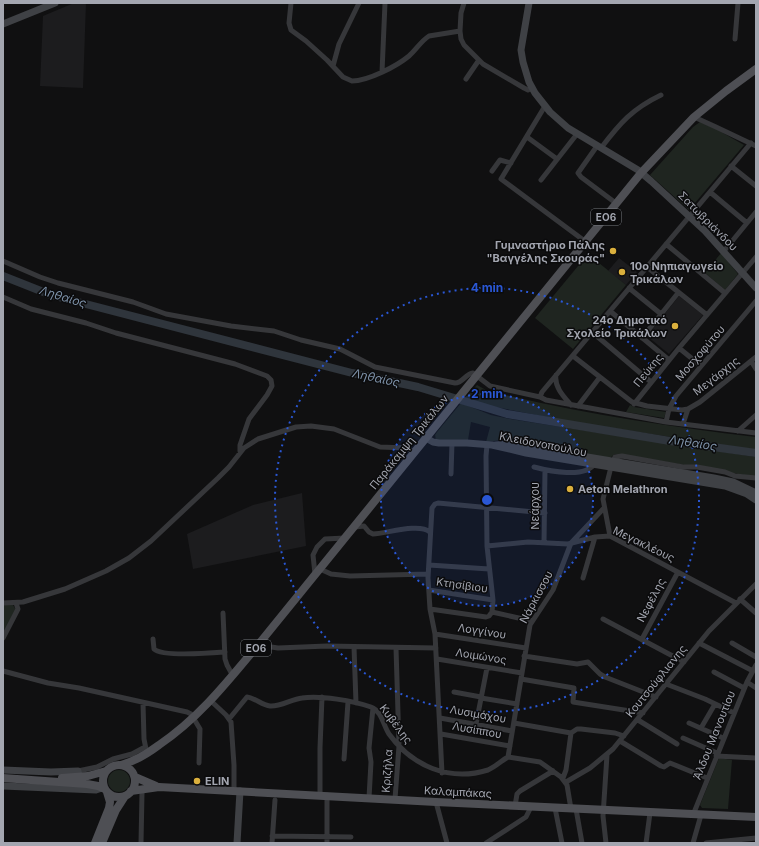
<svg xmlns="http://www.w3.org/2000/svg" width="759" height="846" font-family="Inter,sans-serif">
  <rect width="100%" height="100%" fill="#101011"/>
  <path fill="#1c1c1e" d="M 74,3 L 86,3 L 83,88 L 40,86 L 43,16 Z
    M 619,258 L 637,272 L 626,285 L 608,271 Z
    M 679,296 L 703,315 L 669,354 L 647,336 Z
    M 302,493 L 306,546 L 193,569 L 187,534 L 253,505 Z"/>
  <path fill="#1f2520" d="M 700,122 L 716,129 L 744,145 L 689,210 L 650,175 L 693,127 Z
    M 721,253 L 738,274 L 725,290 L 705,273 Z
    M 588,254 L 626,285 L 573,349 L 535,318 Z
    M 477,385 L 486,390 C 575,413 665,426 756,437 L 756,450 L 573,422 L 485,405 L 465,398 Z
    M 461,403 L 491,415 L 510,419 L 756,457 L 756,477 L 625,455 L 615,454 L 610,458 L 511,442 L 522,439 L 510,439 L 486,442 L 490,427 L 471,422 L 468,440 L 436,440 L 435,435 L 437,432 Z
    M 630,405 L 634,407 L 666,412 L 664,418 L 626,412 Z
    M 3,605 L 13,605 L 16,610 L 3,635 Z
    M 719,758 L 732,760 L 728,809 L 702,808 L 700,805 Z
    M108 781a11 11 0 1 1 22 0a11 11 0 1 1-22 0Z"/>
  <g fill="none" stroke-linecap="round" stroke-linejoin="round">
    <path stroke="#2f353c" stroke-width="8" d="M 3,276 L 51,295 L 352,373 L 418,387 L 507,414 L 670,441 L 756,453"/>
    <path stroke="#36373a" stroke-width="5" d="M 291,3 L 289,23 L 291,30 L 306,41 L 327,60 L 343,77 L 352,81 C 368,81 397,66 409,56 C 416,50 421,41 429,36 L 460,31
      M 464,3 L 461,13 L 460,31 L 461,39 L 464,45 L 483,64 L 524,88 L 528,90 L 532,88
      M 735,39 L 738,3
      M 333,66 L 339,44 L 359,3
      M 382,72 L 385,3
      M 466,79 L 479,60
      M 545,106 L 501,179 L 586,242
      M 694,117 L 716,127 L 756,146
      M 527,137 L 557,159
      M 597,146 L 578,173 L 581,177 L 617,204
      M 601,148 C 620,123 632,109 661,95
      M 731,166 L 756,186
      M 492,171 L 500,160 L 511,163
      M 541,180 L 577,134
      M 710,192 L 747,223
      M 666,244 L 725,293
      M 724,251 L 756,212
      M 3,261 L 40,277 L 58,283 L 133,302 L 166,314 L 231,326 L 274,331 L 301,340 L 340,349 L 375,367 L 455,383 C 463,383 465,374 473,373 L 490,386 L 540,397 L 546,400 L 666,422 L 756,433
      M 647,267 L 707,315
      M 629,288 L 661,314
      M 3,297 L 31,309 L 86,323 L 116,333 L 235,364 L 267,376 L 271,380 L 272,386 L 267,395 L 249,419 L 240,445 L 240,451
      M 610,311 L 669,360
      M 592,332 L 651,382
      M 642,338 L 678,293
      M 679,348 L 701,366
      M 573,356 L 632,402 L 647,406 L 682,410 L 688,409 L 700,402 L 756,357
      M 751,361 L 756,369
      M 556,375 C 554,387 564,397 571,405
      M 540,397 L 542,392 L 751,143
      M 634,404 L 679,348 L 756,257
      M 578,406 L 600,377
      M 666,422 L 669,409 L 676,396 L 756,301
      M 683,424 L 688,409
      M 738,431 L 756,415
      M 534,467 C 549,471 586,479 595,463
      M 451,474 L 452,443
      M 355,527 L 364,526 L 369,532 L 373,534 C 388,533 419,523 430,532
      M 610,536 L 603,499 L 611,467 L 615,457 L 622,456 L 683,467 L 697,467 L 725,472 L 735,476 L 756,478
      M 544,543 L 545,470
      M 487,546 L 528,542 L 568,544 L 595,537 L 610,536 L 736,603
      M 429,565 L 489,569
      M 320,569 L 331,574 L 350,576 L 428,574
      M 315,574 L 313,555 L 317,547 L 325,539 L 345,538
      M 583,578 L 595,537
      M 429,590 L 493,600
      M 740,599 L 756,613
      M 3,603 L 23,602 L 65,589 L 106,571 L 129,558 L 151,541 L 218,478 L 229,467 L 244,448 L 258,439 L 296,427 L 311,426 L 334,429 L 380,447 L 407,448 L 415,453
      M 430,609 L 486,617 L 489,616 L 492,612 L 493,600 L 487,546 L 486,456 L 487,445
      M 492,612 L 532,621
      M 223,613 L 225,659 L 227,665 L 233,676
      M 603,619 L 684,662
      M 435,634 L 526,648
      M 3,638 L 18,609 L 16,603
      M 153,639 L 154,649 C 162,657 212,653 225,652
      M 642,639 L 678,572
      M 699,643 L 753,671
      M 732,643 L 756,657
      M 258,645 L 278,648 L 327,646 L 436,648
      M 354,647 L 356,703
      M 524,656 L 577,664 L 588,662 L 600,674 L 605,677 L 656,697
      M 437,659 L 522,673
      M 3,671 L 48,683 L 79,688 L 187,712 L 191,714 L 200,729 L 199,763
      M 714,672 L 744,688
      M 521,679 L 574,688 L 573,702 L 643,713
      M 747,682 L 756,688
      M 666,684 L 705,699 L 734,713
      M 454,692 L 481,697
      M 481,698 L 517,704
      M 211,701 L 226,715 L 231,722 L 234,765 L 234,790
      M 143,703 L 144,739 L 146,749
      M 440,718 L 512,731
      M 229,719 L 247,697 C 255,698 262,705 270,706 C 280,707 292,699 302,698 C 320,695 354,701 371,707 C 382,711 383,725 389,734 C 412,766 449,782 488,770 C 495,767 501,761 508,757 L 540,762 L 561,777 L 567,785 L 571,809
      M 638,720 L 677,744
      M 514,723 L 571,733
      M 689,723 L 723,738
      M 476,724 L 487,668
      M 701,728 L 715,704
      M 571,733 L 577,729 L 581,729 L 615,733 L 624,736
      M 441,734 L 510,746
      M 683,738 L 717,753
      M 620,741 L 661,766 L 664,767 L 670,763 L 707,778
      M 716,756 L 756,758
      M 508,757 L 530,625 L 553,590 L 571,543 L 604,508
      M 344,759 L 348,702
      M 78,771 L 97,767 L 113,759 L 132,754 L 145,747
      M 442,773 L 435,634 L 430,609 L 428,578 L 432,508 L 435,504 L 438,503 L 545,513
      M 563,778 L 566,770 L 571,733
      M 566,782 L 590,768 L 613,749 L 709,631 L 756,584
      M 320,795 L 320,748 L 322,697
      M 327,795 L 327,843
      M 369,798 L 371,762 L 369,748 L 373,708
      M 395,799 L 399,746 L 396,648
      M 436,802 L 447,843
      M 515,806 L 517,794 L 520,791 L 553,771
      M 555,808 L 562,843
      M 576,809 L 582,843
      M 693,815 L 747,682 L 756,665
      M 272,836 L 351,837
      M 141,843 L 142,793 L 143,789
      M 272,843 L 275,800
      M 486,843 L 526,817 L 531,807
      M 606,843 L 603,816 L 607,755
      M 646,843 L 650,813
      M 693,843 L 701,815
      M 706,843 L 756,838"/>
    <path stroke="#3f4145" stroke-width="7" d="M 529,3 L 521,50 L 523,62 L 529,82 L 535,93 L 550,112 L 568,128 L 638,170 L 651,181 L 705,231 L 756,288
      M 3,24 L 55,3
      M 426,438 L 433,442 L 439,443 L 467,443 L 492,445 L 526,453 L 725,486 L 747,494 L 756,500
      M 496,445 L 509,444 L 714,478 L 733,482 L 756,493
      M 3,770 L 51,772 L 78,771 L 79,777
      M 3,786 L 96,790 L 102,788
      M 237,843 L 240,791"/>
    <path stroke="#4e4f54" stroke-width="8" d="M103 781a16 16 0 1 1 32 0a16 16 0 1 1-32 0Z
      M 121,765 C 136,761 147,754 159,745 C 199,718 228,681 258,645 L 641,173 L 694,117 L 726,91 L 756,69
      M 135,777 L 156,786
      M 3,778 L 87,784 L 98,786 L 105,789
      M 62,778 L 88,776 L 106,771
      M 131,791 L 159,787 L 436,802 L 756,817
      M 95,843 L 109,808 L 110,802 L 107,792
      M 102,843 L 116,810 L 125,796"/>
  </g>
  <circle cx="487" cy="500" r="106" fill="#2a57d4" fill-opacity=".12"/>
  <g fill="none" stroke="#2a57d4" stroke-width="2" stroke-dasharray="2 4">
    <circle cx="487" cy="500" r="106"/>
    <circle cx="487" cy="500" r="212"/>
  </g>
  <g fill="#dbb03d" stroke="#0b0b0c" stroke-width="1.5">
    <circle cx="613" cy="251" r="4"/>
    <circle cx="622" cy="272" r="4"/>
    <circle cx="675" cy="326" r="4"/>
    <circle cx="570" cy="489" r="4"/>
    <circle cx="197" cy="781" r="4"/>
  </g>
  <g text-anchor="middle" stroke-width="3" stroke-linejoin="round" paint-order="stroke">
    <g fill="#0b0b0c" stroke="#75787f" stroke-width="1">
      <rect x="591" y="209" width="30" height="16" rx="3"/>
      <rect x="241" y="640" width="30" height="16" rx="3"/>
    </g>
    <g font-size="10" font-weight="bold" fill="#a3a6b0">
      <text x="606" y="221">ΕΟ6</text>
      <text x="256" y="652">ΕΟ6</text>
    </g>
    <g font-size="11" fill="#a3a6b0" stroke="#0b0b0c">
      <text transform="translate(708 221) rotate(45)" y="4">Σατωβριάνδου</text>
      <text transform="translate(700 353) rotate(-49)" y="4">Μοσχοφύτου</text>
      <text transform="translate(648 370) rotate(-51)" y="4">Πεύκης</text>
      <text transform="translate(716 376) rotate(-38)" y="4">Μεγάρχης</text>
      <text transform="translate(409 442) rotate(-51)" y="4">Παράκαμψη Τρικάλων</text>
      <text transform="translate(543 444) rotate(11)" y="4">Κλειδονοπούλου</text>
      <text transform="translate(535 506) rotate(-90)" y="4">Νεάρχου</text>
      <text transform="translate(644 544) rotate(26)" y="4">Μεγακλέους</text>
      <text transform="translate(462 585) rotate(8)" y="4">Κτησίβιου</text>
      <text transform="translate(536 597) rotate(-62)" y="4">Νάρκισσου</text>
      <text transform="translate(651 600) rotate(-62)" y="4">Νεφέλης</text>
      <text transform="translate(482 631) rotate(9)" y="4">Λογγίνου</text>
      <text transform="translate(481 656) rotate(9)" y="4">Λοιμώνος</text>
      <text transform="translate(656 681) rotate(-51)" y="4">Κουτσούφλιανης</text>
      <text transform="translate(478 714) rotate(10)" y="4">Λυσιμάχου</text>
      <text transform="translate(396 724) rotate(53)" y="4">Κυβέλης</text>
      <text transform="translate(477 730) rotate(10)" y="4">Λυσίππου</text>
      <text transform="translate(714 735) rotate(-68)" y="4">Άλδου Μανουτίου</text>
      <text transform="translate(387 771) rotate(-86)" y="4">Κριζήλα</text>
      <text transform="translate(458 792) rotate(3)" y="4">Καλαμπάκας</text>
    </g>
    <g font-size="11" font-weight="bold" fill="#a3a6b0" stroke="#0b0b0c" text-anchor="start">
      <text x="605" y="249" text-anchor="end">Γυμναστήριο Πάλης<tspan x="605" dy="13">"Βαγγέλης Σκουράς"</tspan></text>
      <text x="630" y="270">10ο Νηπιαγωγείο<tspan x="630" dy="13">Τρικάλων</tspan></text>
      <text x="667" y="324" text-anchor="end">24ο Δημοτικό<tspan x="667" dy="13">Σχολείο Τρικάλων</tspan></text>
      <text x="578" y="493">Aeton Melathron</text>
      <text x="205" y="785">ELIN</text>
    </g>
    <g font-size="12" font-style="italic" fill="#7d91a8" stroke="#0b0b0c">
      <text transform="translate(63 297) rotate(17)" y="4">Ληθαίος</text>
      <text transform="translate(376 378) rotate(12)" y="4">Ληθαίος</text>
      <text transform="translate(693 443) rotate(9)" y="4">Ληθαίος</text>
    </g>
  </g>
  <circle cx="487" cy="500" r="6" fill="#2a57d4" stroke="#0b0b0c" stroke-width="2"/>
  <g font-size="12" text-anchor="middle" font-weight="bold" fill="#2a57d4" stroke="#0b0b0c" stroke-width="3" stroke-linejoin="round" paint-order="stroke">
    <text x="487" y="292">4 min</text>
    <text x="487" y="398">2 min</text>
  </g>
  <rect width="759" height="846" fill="none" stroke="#a3a6b0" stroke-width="8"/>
</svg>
